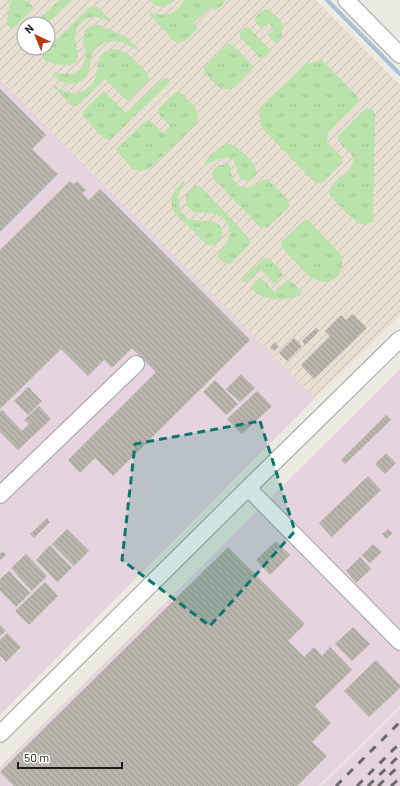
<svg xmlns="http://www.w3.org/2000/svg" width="400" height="786" font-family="Barlow,sans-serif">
  <defs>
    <pattern id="military-furrows" width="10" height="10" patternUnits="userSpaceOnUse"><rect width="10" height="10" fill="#e9ded2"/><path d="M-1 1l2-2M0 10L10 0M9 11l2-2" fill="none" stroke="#c7beb4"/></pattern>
    <pattern id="grass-tufts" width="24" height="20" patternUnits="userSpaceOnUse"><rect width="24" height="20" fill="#b9e3ab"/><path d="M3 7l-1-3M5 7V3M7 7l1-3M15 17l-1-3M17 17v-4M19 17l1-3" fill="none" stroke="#9ec293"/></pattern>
    <pattern id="building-back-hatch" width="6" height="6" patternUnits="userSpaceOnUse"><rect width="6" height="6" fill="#b9b4ac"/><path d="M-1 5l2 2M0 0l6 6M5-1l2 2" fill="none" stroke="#9e9a93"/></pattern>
  </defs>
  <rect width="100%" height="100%" fill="#ecebe2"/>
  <path fill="#e5d4de" d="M 0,79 L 315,398 L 0,715 Z
    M 400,369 L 400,706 L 319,786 L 0,786 L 0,767 Z
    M 400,708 L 400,786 L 321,786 Z"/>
  <path fill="url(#military-furrows)" fill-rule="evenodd" d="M 0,0 L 316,0 L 400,85 L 400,315 L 315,398 L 0,79 ZM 24,24 L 48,24 L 48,48 L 24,48 Z"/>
  <path fill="url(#grass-tufts)" d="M 11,0 L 26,0 L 34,8 L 14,28 L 10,28 L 7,24 L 8,11 Z
    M 59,0 L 72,0 L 47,24 L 34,24 Z
    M 149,0 L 175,0 C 167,8 157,9 149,0 Z
    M 184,0 L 227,0 L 216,11 L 211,7 L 193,24 L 198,28 C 192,34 185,45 175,42 L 150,15 L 149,14 L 149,13 C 165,16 176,16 184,0 Z
    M 92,6 L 97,7 L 110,19 L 110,20 L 109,21 C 104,19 100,17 94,17 C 84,17 74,27 75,37 C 75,43 78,50 78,56 C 77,71 54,64 46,61 L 42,58 L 44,52 L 90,7 Z
    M 266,9 L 270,10 L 281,21 L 283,25 L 281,38 L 277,43 L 275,43 L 268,35 L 274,29 L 269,23 L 262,29 L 255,21 C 255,16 261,11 266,9 Z
    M 96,25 L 100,26 L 128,38 L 139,50 L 138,51 C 133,48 129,45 124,43 C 113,38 98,42 92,54 C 89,60 91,69 87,75 C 79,89 61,85 53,74 L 55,72 C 60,73 65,75 71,74 C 80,73 86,62 86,53 C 86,48 83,44 83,40 C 82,31 88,26 96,25 Z
    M 248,27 L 270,50 L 270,52 L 265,57 L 260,58 L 240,37 L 240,32 L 244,28 Z
    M 228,44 L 233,45 L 253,66 L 252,70 L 235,87 C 229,90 224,90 219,87 L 204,72 L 204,68 L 205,66 Z
    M 113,49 C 128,50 139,64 148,74 L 149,80 L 147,82 L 128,100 L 126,100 L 105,79 L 80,103 L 76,106 L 71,105 L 53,86 L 54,85 C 69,97 89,96 96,76 C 98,70 97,63 100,57 C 103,52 108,50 113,49 Z
    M 322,60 L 323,61 L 358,97 C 359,99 359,101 357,104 L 328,132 C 322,148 343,150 343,162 L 323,182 L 320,183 L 313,181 L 262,128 C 259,120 259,114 261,106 L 306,64 Z
    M 164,78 L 167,78 L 170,80 L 168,84 L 111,139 L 109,140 L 104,139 L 83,116 L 83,112 L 84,110 L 104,91 L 126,113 Z
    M 176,92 L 180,92 L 181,93 C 191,103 202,109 196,124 L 150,168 L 142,171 L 134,170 L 119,154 L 117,151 L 117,148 L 147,120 L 151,121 L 163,133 L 170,126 L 159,115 L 158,113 L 159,108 Z
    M 368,108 L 373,110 L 375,115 L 373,221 C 369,224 365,225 361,224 C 353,221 336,202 330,195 L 329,193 C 330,180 351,174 353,161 C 354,150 337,147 338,136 L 365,109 Z
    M 228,144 C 236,145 241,151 247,156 C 255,165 264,175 247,181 C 230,178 243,156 225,158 C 219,158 212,162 207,164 L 205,163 L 205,161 C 212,154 218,146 228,144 Z
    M 227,164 L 230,166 C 231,170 231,175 233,179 C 237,187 247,190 254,185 C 260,183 262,179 268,179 L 289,201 L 289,207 L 268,227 L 263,228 L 260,227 L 213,178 C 210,169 218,164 227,164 Z
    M 184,181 L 185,182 C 183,186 181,189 179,193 C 176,204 181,218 193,220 C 202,222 214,218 220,226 C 227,235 217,249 206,244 L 174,212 C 167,197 174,191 184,181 Z
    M 195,186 L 201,187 L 249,238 L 250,242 L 248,246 L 230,264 L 226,264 L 218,257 C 218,247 232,243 230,230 C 228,219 217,213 207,213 C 202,212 196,214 192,211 C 181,205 186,191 195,186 Z
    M 304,220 L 308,220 L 310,222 L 341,255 C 347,277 328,289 310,277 L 283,249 L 281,246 L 282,241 Z
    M 264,258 L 268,258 L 270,259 L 282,272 L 282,276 L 274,284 L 260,269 L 247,282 L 244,282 L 242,280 L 243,278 Z
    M 260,277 L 274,292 L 286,281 L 290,280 L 300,290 L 301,292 L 300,295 C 295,298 290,298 285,299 C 272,300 258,298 251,287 Z"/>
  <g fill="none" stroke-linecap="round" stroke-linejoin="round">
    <path stroke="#a6c0d7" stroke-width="4" d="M 327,0 L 400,74"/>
  </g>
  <path fill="url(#building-back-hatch)" d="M 0,89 L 46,135 L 32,149 L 58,174 L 0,232 Z
    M 70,181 L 74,184 L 77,181 L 86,190 L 82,193 L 89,200 L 100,189 L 250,340 L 113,476 L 95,458 L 80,473 L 68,460 L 156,372 L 132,348 L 112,368 L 104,360 L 88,376 L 61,349 L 0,409 L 0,250 Z
    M 353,314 L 367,328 L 314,379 L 301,365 L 330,336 L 325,331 L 341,315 L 346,320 Z
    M 316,328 L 319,331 L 305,345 L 302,341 Z
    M 294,338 L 302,346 L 287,361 L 279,353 Z
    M 275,342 L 279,347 L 274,351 L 270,347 Z
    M 241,374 L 255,388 L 240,402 L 226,389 Z
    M 215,380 L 238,404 L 226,415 L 203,392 Z
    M 28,387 L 42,401 L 28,415 L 14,401 Z
    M 257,391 L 272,406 L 242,434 L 227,419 Z
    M 39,406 L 51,419 L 18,450 L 0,432 L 0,411 L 2,410 L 22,431 L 29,424 L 24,420 Z
    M 386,415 L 391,420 L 345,464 L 341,460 Z
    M 386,453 L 396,463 L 385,474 L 375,464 Z
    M 368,476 L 381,490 L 332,537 L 319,523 Z
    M 47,518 L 50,522 L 34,538 L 30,534 Z
    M 67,529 L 89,551 L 74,566 L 52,544 Z
    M 388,529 L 393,533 L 386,539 L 382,534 Z
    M 276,541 L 290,555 L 270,575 L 256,560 Z
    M 373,544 L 382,552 L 370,563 L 362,555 Z
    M 50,545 L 72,568 L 57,582 L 36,560 Z
    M 228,547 L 305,624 L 288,641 L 304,657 L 314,647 L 322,656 L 330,647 L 352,670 L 315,706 L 331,723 L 312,742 L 327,756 L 297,786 L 14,786 L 0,772 Z
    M 3,551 L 6,555 L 0,560 L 0,554 Z
    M 26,554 L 47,576 L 32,591 L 11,568 Z
    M 360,557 L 371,569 L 356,583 L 346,571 Z
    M 9,571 L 30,593 L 16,607 L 0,591 L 0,579 Z
    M 45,582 L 58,596 L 29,625 L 15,611 Z
    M 0,625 L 6,631 L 0,636 Z
    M 353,627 L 370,644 L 352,661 L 335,644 Z
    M 7,633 L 21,647 L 6,662 L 0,655 L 0,640 Z
    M 376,660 L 400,685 L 400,688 L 369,717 L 344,691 Z"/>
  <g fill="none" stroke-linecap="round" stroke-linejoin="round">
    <defs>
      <path id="minor" d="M 346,0 L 400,55
        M 248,488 L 400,642
        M 0,495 L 136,364
        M 0,734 L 248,488 L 400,339"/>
    </defs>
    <use href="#minor" stroke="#a0a0a0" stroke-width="18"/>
    <use href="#minor" stroke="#fff" stroke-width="16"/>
    <path stroke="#6a6a6a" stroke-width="3" stroke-dasharray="8 8" stroke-linecap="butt" d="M 336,786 L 400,722
      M 357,786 L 400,743
      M 368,786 L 400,755
      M 378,786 L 400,765
      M 391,786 L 400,778"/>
  </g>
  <path fill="#0f766e" fill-opacity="0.2" stroke="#0f766e" stroke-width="3" stroke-dasharray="8 5" stroke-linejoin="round" d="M 260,421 L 295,531 L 210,626 L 122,560 L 135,444 Z"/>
  <g transform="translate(36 36) rotate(316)"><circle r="19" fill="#ffffff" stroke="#a4a4a4"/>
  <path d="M0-3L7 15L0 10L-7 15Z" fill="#b73811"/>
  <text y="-6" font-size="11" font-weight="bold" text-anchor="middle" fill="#1c1c1c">N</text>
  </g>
  <path d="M18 762v6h104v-6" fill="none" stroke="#1c1c1c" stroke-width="2"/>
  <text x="24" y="762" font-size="12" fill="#1c1c1c" stroke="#ffffff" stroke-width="3" paint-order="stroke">50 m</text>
</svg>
